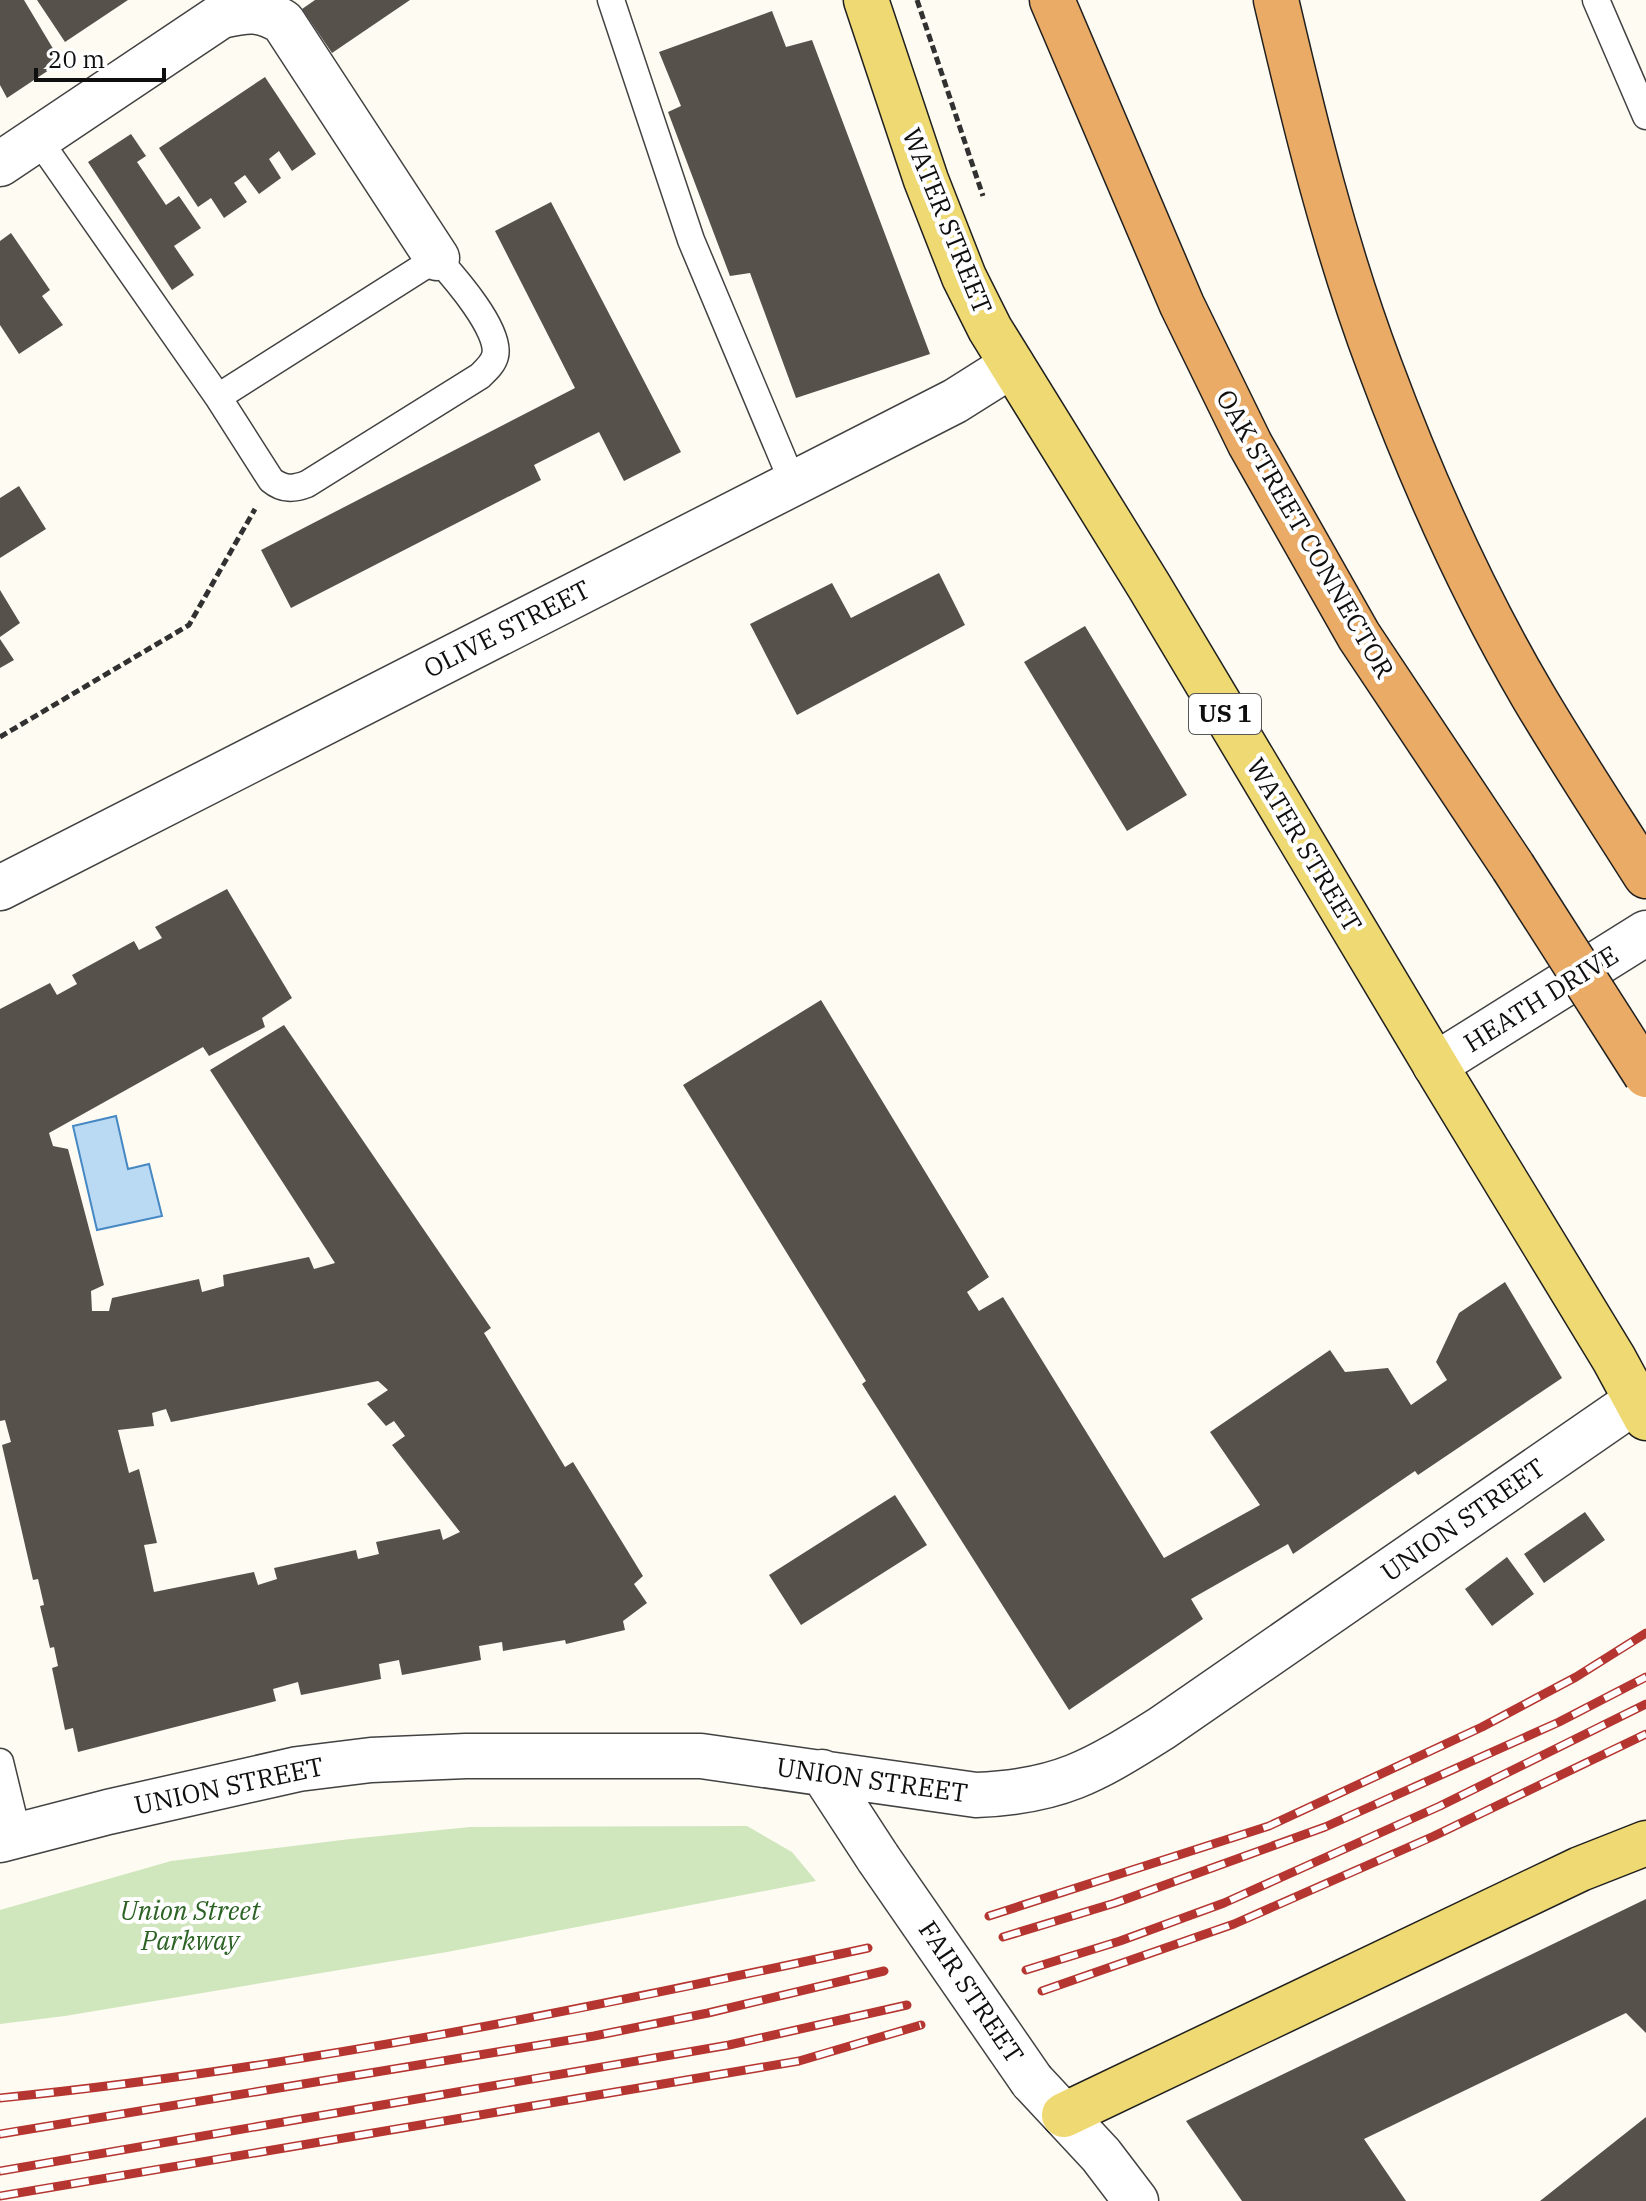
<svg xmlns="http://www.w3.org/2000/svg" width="1646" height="2201" font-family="'IBM Plex Serif',serif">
  <rect width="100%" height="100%" fill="#fefcf2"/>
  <path fill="#d0e6bd" d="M 747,1826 L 792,1852 L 816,1881 L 447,1952 L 65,2016 L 0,2024 L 0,1910 L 171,1861 L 350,1839 L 470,1827 Z"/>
  <path fill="#bad9f2" stroke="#4688c3" stroke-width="2" d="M 116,1116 L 128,1169 L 149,1164 L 162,1216 L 97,1230 L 73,1126 Z"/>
  <path fill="#57514c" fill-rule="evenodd" d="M 0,0 L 24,0 L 61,62 L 7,98 L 0,85 Z
    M 37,0 L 128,0 L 65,42 Z
    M 315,0 L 410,0 L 332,53 L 302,9 Z
    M 772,11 L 786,47 L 812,40 L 930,354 L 796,398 L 750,273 L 730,276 L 668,112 L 681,106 L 659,52 Z
    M 265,77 L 316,154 L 292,171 L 279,151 L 269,159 L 281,178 L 259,194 L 245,175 L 234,183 L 247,202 L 224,218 L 211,198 L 198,207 L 159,148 Z
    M 131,134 L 146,156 L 137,162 L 166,205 L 179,196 L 201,228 L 174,246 L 194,275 L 172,290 L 88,162 Z
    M 551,202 L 681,452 L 624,481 L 599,432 L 534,465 L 541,480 L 291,608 L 261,550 L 575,388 L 495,231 Z
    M 11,233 L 50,290 L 42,296 L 63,325 L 19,354 L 0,325 L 0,241 Z
    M 19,486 L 46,529 L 0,558 L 0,498 Z
    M 939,573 L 965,625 L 797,715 L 750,624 L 832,583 L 851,618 Z
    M 0,590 L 20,623 L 0,637 Z
    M 1085,626 L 1187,795 L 1127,831 L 1024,662 Z
    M 0,639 L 14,660 L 0,668 Z
    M 227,889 L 292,998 L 262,1018 L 265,1027 L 209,1056 L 203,1047 L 49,1133 L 53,1146 L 68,1149 L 104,1285 L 91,1291 L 92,1311 L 109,1311 L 112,1298 L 199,1279 L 202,1292 L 224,1286 L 223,1275 L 309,1257 L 314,1269 L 335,1263 L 210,1070 L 284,1025 L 491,1328 L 484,1333 L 565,1467 L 573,1462 L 643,1576 L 634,1584 L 647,1603 L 623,1621 L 625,1630 L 566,1644 L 565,1640 L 503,1651 L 502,1642 L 479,1646 L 481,1660 L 402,1675 L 399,1660 L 379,1664 L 381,1679 L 301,1695 L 298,1682 L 273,1689 L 276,1701 L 78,1752 L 73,1728 L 65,1730 L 52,1668 L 58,1666 L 54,1647 L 50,1648 L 40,1606 L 44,1605 L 38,1579 L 33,1580 L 2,1445 L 11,1442 L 5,1420 L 0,1421 L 0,1009 L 50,983 L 57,995 L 77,984 L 72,975 L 134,941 L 139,950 L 162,938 L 155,927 ZM 378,1381 L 388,1390 L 367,1404 L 386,1426 L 394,1421 L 405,1436 L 392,1445 L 460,1532 L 443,1540 L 440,1529 L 376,1542 L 379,1554 L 358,1559 L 356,1550 L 274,1568 L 277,1579 L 258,1585 L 254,1572 L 154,1592 L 144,1545 L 157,1543 L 139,1469 L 129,1473 L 118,1430 L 154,1426 L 152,1413 L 166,1409 L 171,1422 Z
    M 821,1000 L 989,1277 L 967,1292 L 979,1311 L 1003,1297 L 1164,1558 L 1260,1505 L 1210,1432 L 1330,1350 L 1345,1372 L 1388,1368 L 1411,1405 L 1447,1380 L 1436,1362 L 1459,1313 L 1505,1282 L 1562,1378 L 1418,1475 L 1415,1471 L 1293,1554 L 1288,1544 L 1191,1599 L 1203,1619 L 1069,1710 L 862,1384 L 866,1381 L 683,1085 Z
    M 895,1495 L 927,1545 L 801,1625 L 769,1575 Z
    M 1585,1512 L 1605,1540 L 1544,1583 L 1524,1554 Z
    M 1507,1557 L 1534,1594 L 1492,1626 L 1465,1589 Z
    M 1646,1899 L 1646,2033 L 1626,2013 L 1364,2139 L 1406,2201 L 1242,2201 L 1186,2121 Z
    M 1646,2117 L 1646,2201 L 1540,2201 Z"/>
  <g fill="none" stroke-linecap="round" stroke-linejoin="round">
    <defs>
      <path id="service" d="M 611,0 L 691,240 L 793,483
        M 1596,0 L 1646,116
        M 38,139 L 218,397 L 437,258 C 453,276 502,331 495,356 C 493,364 486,370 480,376 L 307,484 C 294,489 283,490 271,480 L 218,397
        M 0,1762 L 18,1836"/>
      <path id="minor" d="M 0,164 L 221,16 C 248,10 260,8 283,22 L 437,258
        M 1435,1065 L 1646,933
        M 822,1772 L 878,1858
        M 0,1840 L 108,1812 L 298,1769 L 371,1760 L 466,1756 L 701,1756 L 976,1795 C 1059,1792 1094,1771 1162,1728 L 1637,1400
        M 1032,2081 L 1101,2155 L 1136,2201"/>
      <path id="tertiary" d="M 0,888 L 955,401 L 1012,365"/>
      <path id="primary" d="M 866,0 L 926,180 L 964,277 L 990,329 L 1149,586 L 1443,1078 L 1614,1359 L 1646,1418
        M 1064,2115 L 1580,1869 L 1646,1843"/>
      <path id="motorway" d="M 1052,0 L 1182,305 L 1250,444 L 1359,636 L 1513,867
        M 1276,0 C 1305,124 1335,248 1380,367 C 1422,480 1472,592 1533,696 C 1569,757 1608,816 1646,876"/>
    </defs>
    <use href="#service" stroke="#424242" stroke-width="29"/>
    <use href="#minor" stroke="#424242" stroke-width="47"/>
    <use href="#tertiary" stroke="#424242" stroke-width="47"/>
    <use href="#primary" stroke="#202020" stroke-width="47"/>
    <use href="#motorway" stroke="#202020" stroke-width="47"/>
    <path stroke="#313131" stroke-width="5" stroke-dasharray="8 4" stroke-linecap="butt" d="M 917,0 L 983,196
      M 0,737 L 189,625 L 255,509"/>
    <use href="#service" stroke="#fff" stroke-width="26"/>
    <use href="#minor" stroke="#fff" stroke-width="44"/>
    <use href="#tertiary" stroke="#fff" stroke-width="44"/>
    <use href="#primary" stroke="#eed972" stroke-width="44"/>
    <use href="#motorway" stroke="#e9ab65" stroke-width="44"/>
    <defs>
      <path id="rail" d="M 989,1916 L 1269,1826 L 1482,1727 L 1576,1677 L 1646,1633
        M 1003,1937 L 1115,1903 L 1325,1827 L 1559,1722 L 1646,1677
        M 1026,1970 L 1120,1941 L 1224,1903 L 1440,1806 L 1646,1704
        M 1042,1991 L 1234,1924 L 1434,1836 L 1646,1734
        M 0,2098 C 292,2069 581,2010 868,1948
        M 0,2134 L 594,2036 L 708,2013 L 884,1971
        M 0,2171 L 729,2045 L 907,2005
        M 0,2196 L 799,2061 L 921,2025"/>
    </defs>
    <use href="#rail" stroke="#b53531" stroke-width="9"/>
    <use href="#rail" stroke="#fff" stroke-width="6" stroke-dasharray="18" stroke-linecap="butt"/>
    <defs>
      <path id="minor-bridge" d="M 878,1858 L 1032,2081"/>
      <path id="motorway-bridge" d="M 1513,867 L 1646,1075"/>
    </defs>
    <use href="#minor-bridge" stroke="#424242" stroke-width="47" stroke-linecap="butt"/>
    <use href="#motorway-bridge" stroke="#202020" stroke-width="47" stroke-linecap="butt"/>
    <use href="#minor-bridge" stroke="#fff" stroke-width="44"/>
    <use href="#motorway-bridge" stroke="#e9ab65" stroke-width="44"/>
  </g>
  <g text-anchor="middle" stroke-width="8" stroke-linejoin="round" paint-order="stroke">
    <rect fill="#fff" stroke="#575757" stroke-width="2" x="1189" y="694" width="72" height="40" rx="6"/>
    <g font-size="24" font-weight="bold" fill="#0f0f0f">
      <text x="1225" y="722">US 1</text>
    </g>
    <g font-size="26" fill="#0f0f0f" stroke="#fff">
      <text transform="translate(947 221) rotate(68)" y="9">WATER STREET</text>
      <text transform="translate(1305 534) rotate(60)" y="9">OAK STREET CONNECTOR</text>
      <text transform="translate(507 629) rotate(-27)" y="9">OLIVE STREET</text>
      <text transform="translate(1304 845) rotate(59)" y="9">WATER STREET</text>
      <text transform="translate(1541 999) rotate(-32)" y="9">HEATH DRIVE</text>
      <text transform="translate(1463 1520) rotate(-35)" y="9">UNION STREET</text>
      <text transform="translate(872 1780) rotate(8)" y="9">UNION STREET</text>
      <text transform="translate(229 1786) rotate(-12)" y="9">UNION STREET</text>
      <text transform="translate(971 1992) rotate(56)" y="9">FAIR STREET</text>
    </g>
    <g font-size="26" font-style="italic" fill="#2c6224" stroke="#fff">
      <text x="190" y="1920">Union Street<tspan x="190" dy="30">Parkway</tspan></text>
    </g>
  </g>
  <path d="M36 68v12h128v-12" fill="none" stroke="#0f0f0f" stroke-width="4"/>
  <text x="48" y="68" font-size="24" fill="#0f0f0f" stroke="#ffffff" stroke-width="6" paint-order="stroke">20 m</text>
</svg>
